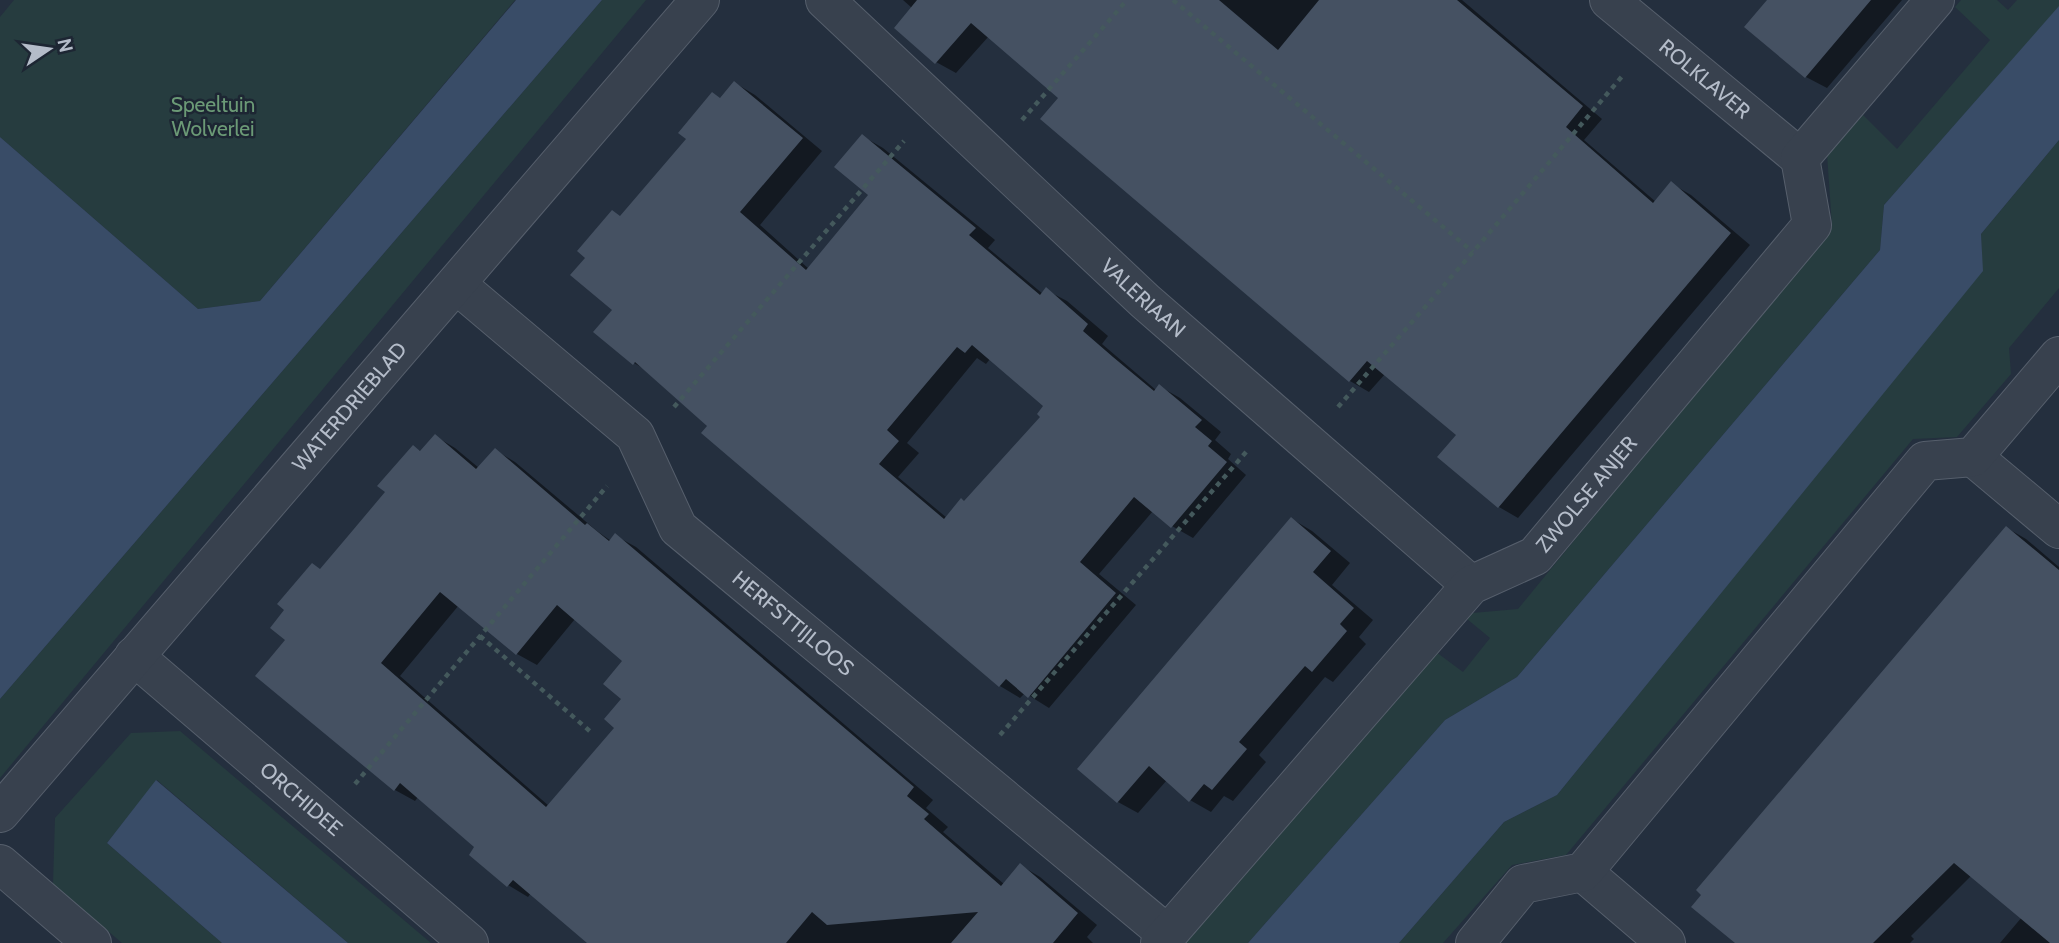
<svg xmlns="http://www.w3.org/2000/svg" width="2059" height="943" font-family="Cabin,sans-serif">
  <rect width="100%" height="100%" fill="#242f3e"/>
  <path fill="#263c3f" d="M 14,0 L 515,0 L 260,301 L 198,309 L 0,137 L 0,17 Z
    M 602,0 L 646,0 L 0,778 L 0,699 Z
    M 1961,0 L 1997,0 L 2008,10 L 2017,0 L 2059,0 L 2059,7 L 1884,205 L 1880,250 L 1517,677 L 1445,720 L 1248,943 L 1183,943 L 1432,649 L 1463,672 L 1490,638 L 1461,614 L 1518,609 L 1832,226 L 1827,154 L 1863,115 L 1897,149 L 1990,40 L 1955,7 Z
    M 2059,140 L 2059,288 L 2009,348 L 2011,374 L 1957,437 L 1913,439 L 1566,855 L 1512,865 L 1443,943 L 1399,943 L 1504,822 L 1557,795 L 1982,271 L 1981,234 Z
    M 180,731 L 431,943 L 348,943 L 157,780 L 107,843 L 222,943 L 122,943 L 53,884 L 55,818 L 131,733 Z"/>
  <path fill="#394c67" d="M 516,0 L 602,0 L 0,699 L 0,137 L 198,309 L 260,301 Z
    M 2059,6 L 2059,140 L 1981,234 L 1983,271 L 1557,795 L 1504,822 L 1399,943 L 1248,943 L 1445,720 L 1517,677 L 1880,250 L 1884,205 Z
    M 156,780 L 348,943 L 222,943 L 107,843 Z"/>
  <path fill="#0007" fill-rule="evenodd" d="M 903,0 L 1462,0 L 1602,119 L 1584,140 L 1656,202 L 1672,184 L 1691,195 L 1750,245 L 1518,518 L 1499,507 L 1458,435 L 1385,374 L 1369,392 L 1350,381 L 1060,98 L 989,36 L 956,73 L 936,62 L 912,8 Z
    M 1769,0 L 1902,0 L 1827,88 L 1806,77 Z
    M 735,83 L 755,95 L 822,151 L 760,225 L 809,269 L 870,195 L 862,136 L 883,148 L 995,240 L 988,248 L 1043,294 L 1046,290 L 1067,301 L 1108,336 L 1102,344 L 1156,390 L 1159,386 L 1180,398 L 1221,432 L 1215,440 L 1231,454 L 1228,459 L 1246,475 L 1193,538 L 1172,526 L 1153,511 L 1099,574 L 1136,605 L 1049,708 L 1025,693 L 1020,698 L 1000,686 L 651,373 L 634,363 L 614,310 L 621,217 ZM 977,358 L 986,364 L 990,359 L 1046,406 L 1043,417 L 965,503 L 947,518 L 898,477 L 919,453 L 907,443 Z
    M 435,436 L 455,448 L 479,468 L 495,450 L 515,462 L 597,531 L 611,541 L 616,536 L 636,547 L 933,800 L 926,808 L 948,827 L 943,832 L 1004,884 L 1020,865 L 1040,877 L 1097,925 L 1087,937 L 1093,943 L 590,943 L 531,893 L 528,897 L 508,885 L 471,854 L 477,847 L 418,797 L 415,801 L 395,790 L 288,640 L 321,570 L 388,492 L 413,447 L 422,452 ZM 459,605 L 517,654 L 537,665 L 575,619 L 625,661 L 623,699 L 617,727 L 549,806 L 400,676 Z
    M 1292,519 L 1312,531 L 1350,563 L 1332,585 L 1373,620 L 1359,637 L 1366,644 L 1333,682 L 1325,677 L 1259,755 L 1266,762 L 1233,801 L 1224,796 L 1211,812 L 1190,800 L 1167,780 L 1138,813 L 1118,802 L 1080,769 Z
    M 2007,528 L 2026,539 L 2059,567 L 2059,943 L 2000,943 L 2022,917 L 1972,875 L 1911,936 L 1914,939 L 1910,943 L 1740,943 Z"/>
  <path fill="#455162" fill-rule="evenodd" d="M 917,0 L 1219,0 L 1278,50 L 1319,0 L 1457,0 L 1583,106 L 1566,127 L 1653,203 L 1671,181 L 1731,233 L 1498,508 L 1437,457 L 1456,435 L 1367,361 L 1349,382 L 1040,119 L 1058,98 L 971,23 L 935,64 L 894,28 Z
    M 1767,0 L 1871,0 L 1805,78 L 1744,27 Z
    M 734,81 L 803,138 L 740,212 L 806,270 L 868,195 L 834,167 L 862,134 L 976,228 L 969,235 L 1040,295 L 1046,287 L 1088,324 L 1083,331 L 1113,357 L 1154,391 L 1159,384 L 1202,420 L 1195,427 L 1212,441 L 1208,446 L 1227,462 L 1171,528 L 1134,497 L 1080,562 L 1116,593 L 1028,698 L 1006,679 L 999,687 L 701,433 L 707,426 L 635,362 L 633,365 L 593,332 L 612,310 L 570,275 L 585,258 L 577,251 L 612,210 L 620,216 L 686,139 L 678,133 L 712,92 L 720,98 ZM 972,345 L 1043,406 L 1037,414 L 1040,417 L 964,501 L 961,498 L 944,519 L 879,464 L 899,441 L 887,430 L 957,347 L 965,353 Z
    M 435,434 L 476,469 L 495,448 L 585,525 L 587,523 L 609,541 L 615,533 L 914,787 L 907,796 L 929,814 L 924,819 L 1001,886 L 1020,863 L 1078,913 L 1053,943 L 951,943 L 978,912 L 827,925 L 812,912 L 786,943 L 587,943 L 513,880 L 507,887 L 469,855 L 474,847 L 400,783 L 394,791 L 255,676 L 285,640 L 270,628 L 284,610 L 277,604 L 312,563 L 320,569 L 348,536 L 385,492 L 377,486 L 413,445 L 420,451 ZM 440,592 L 516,655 L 557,605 L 622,661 L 603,684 L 621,699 L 604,719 L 614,728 L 546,807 L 381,663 Z
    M 1291,517 L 1331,551 L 1313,572 L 1354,608 L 1340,624 L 1347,631 L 1312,672 L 1305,666 L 1239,742 L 1247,749 L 1212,790 L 1204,784 L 1189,802 L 1149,766 L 1117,803 L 1077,769 Z
    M 2006,526 L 2059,570 L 2059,943 L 2050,943 L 1954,863 L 1873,943 L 1735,943 L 1691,907 L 1701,895 L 1696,890 Z"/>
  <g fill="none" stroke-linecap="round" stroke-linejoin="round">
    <defs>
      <g id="street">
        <path id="s1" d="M 825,0 L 1145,301 L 1471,585"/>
        <path id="s2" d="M 1609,0 L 1800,158"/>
        <path id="s3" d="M 456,284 L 635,435 L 678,528 L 1167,934"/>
        <path d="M 1973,457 L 2059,529"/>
        <path id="s4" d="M 134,656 L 469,943"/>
        <path id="s5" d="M 0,813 L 700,0"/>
        <path d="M 0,864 L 92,943"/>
        <path d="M 1583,872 L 1666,943"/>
        <path id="s6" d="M 1160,943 L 1471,585 L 1535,556 L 1812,225 L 1800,158 L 1935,0"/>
        <path d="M 1475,943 L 1523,884 L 1583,872 L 1925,461 L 1973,457 L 2059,356"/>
      </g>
    </defs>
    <use href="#street" stroke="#565f6c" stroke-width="40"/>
    <path stroke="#44595c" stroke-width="4.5" stroke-dasharray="5 5" stroke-linecap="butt" d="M 1173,0 L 1473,252
      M 1022,120 L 1127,0
      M 674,407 L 904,141
      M 1338,407 L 1473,252 L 1624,74
      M 480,636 L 592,733
      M 1000,735 L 1247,451
      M 355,784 L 607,486"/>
    <use href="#street" stroke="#38414e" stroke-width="38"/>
  </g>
  <g text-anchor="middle" stroke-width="5" stroke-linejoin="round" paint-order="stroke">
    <g font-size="21" fill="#b4bcc9" stroke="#1d2633">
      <text dy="7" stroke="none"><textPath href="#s2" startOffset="124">ROLKLAVER</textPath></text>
      <text dy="7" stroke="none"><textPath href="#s1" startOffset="436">VALERIAAN</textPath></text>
      <text dy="7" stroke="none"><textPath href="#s5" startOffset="536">WATERDRIEBLAD</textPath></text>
      <text dy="7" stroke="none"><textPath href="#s6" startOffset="625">ZWOLSE ANJER</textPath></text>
      <text dy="7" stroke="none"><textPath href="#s3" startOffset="486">HERFSTTIJLOOS</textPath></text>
      <text dy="7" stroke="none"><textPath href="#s4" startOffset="220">ORCHIDEE</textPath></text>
    </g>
    <g font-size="21" fill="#6b9a76" stroke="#1d2633">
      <text x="213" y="112">Speeltuin<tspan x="213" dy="24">Wolverlei</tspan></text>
    </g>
  </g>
  <g transform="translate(49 49) rotate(77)" stroke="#1d2633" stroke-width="5" paint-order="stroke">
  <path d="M0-5L12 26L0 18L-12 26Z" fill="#b4bcc9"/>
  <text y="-10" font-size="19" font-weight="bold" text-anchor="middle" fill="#b4bcc9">N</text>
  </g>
</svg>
